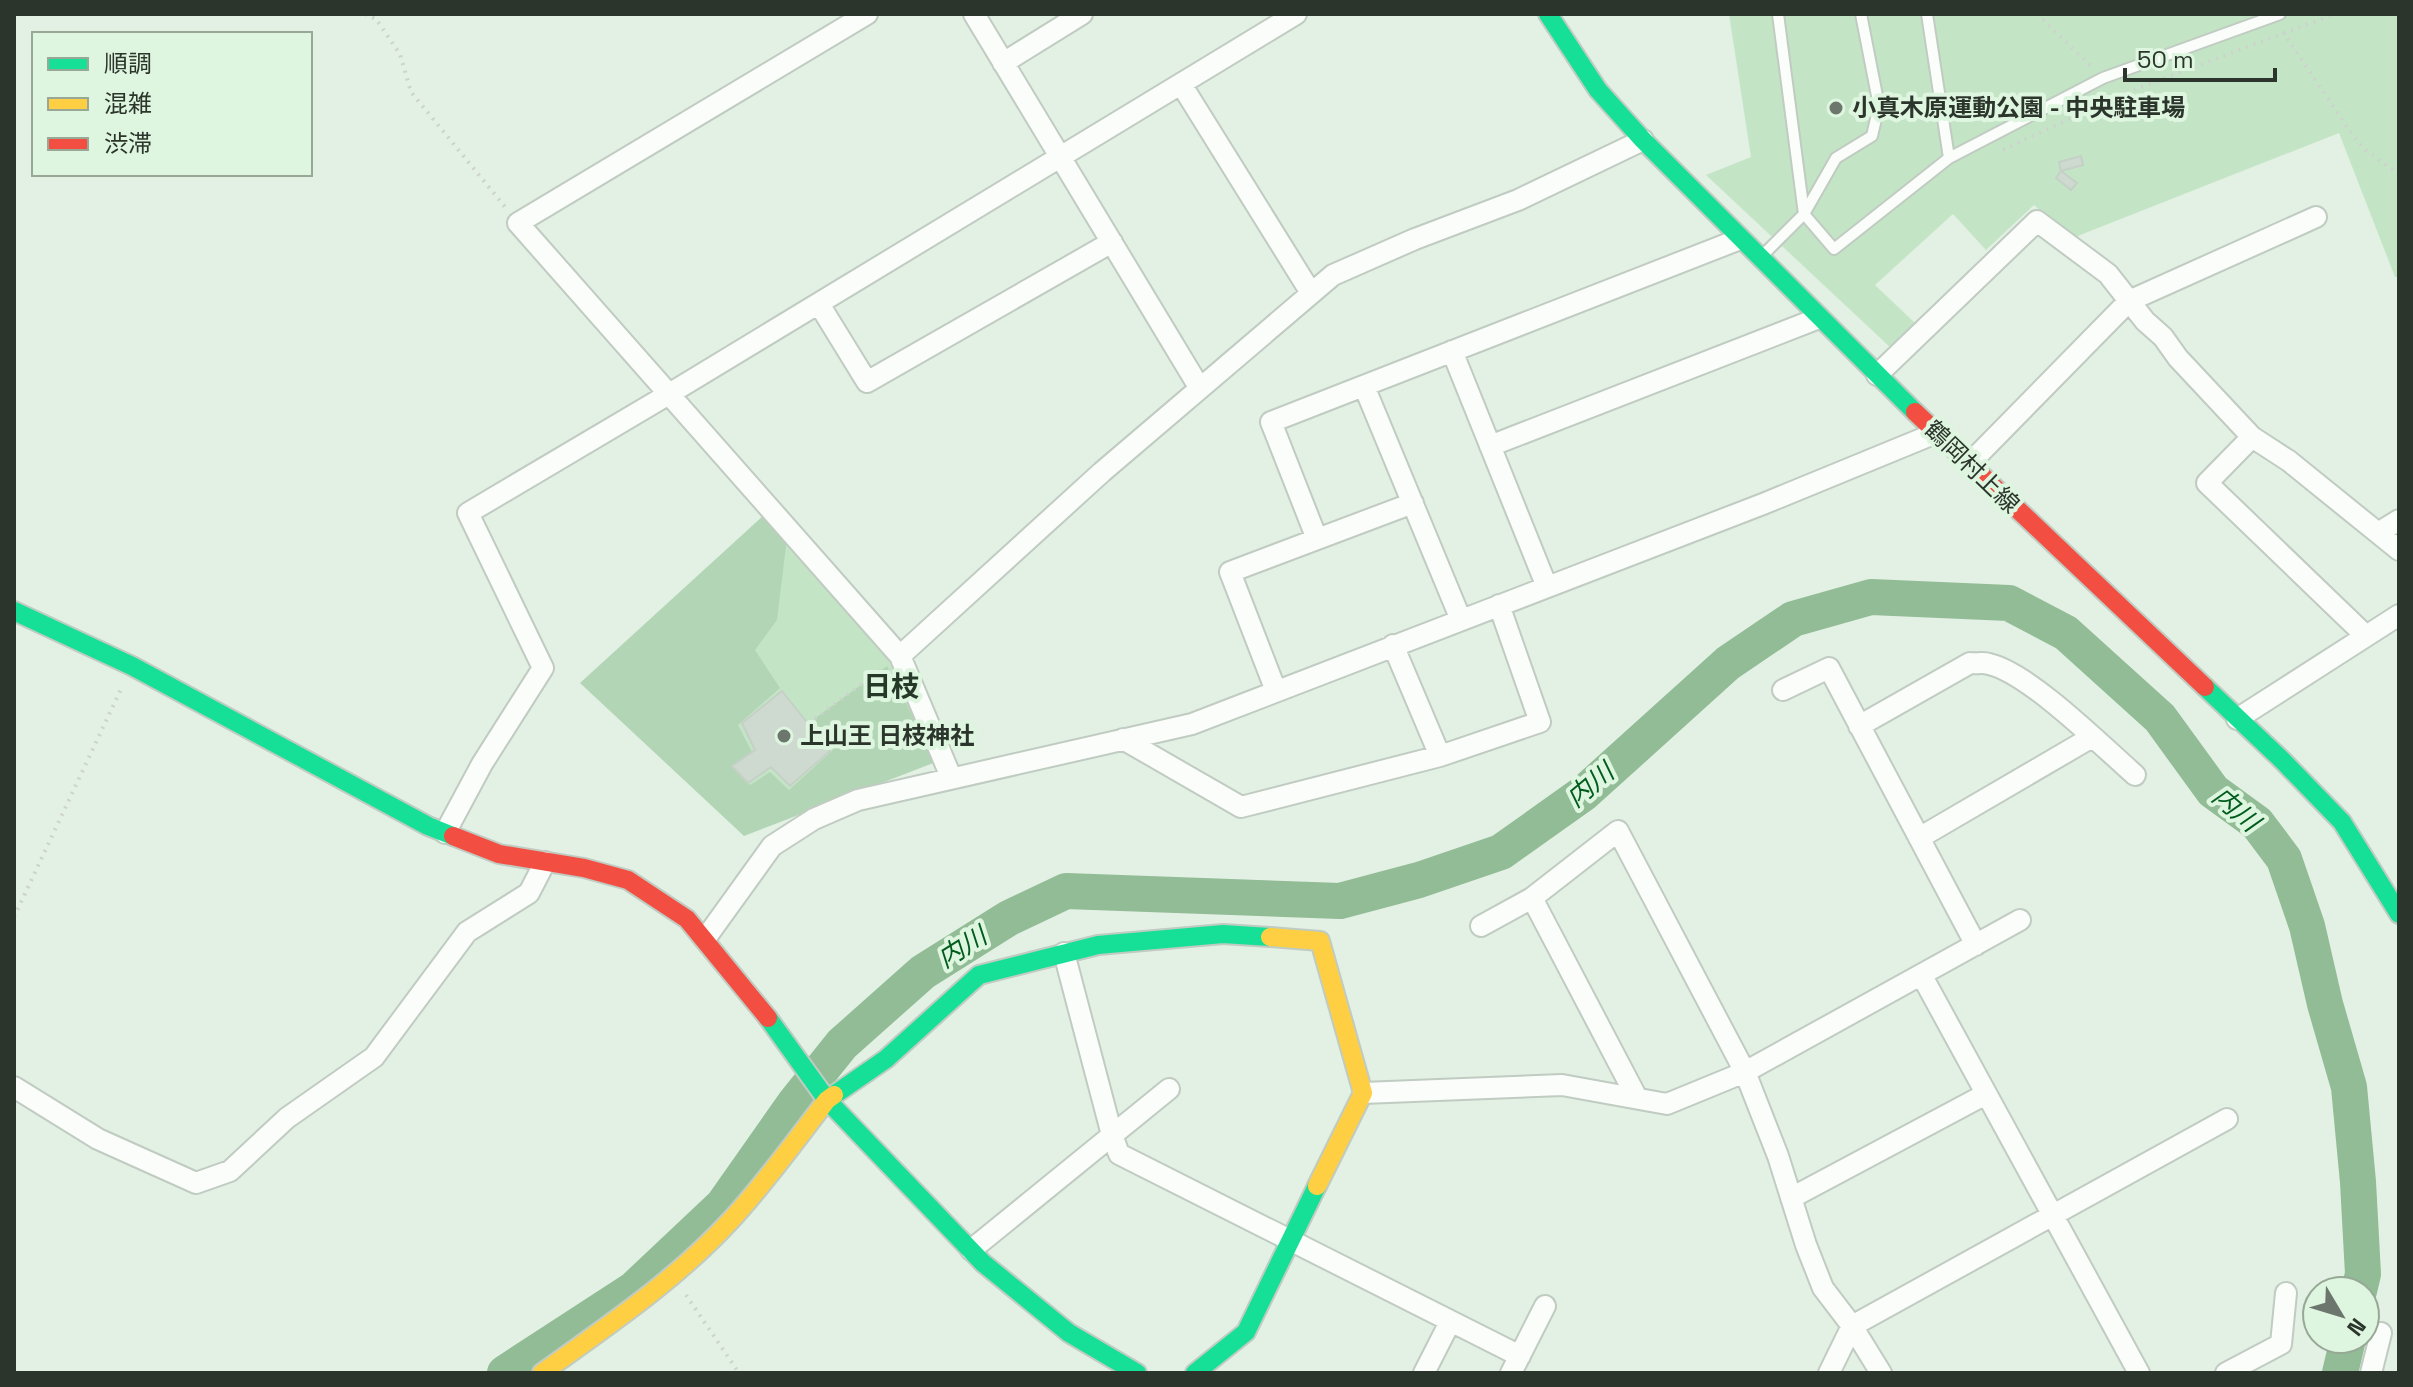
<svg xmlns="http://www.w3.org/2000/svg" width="2413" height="1387" font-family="'Space Grotesk','Noto Sans JP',sans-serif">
  <rect width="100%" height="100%" fill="#e3f0e4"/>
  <path fill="#c3e5c5" d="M 1729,14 L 2399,14 L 2399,277 L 2395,277 L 2339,133 L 2070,239 L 2034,205 L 1986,250 L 1953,214 L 1875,285 L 1915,323 L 1891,348 L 1706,175 L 1751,157 Z
    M 767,524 L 898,666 L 927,758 L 744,830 L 593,683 Z"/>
  <path fill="#b2d6b5" d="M 764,515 L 787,538 L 777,620 L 755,650 L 780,688 L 738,725 L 752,752 L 733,766 L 750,785 L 770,772 L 789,790 L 834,749 L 814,719 L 887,666 L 936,762 L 744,836 L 580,683 Z"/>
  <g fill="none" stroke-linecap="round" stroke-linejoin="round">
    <path stroke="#91bc95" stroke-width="36" d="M 505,1373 L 634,1289 L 723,1205 L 794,1104 L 842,1044 L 923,972 L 1009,918 L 1066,891 L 1340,901 L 1419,880 L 1501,852 L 1584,793 L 1728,663 L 1793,619 L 1871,597 L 2009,603 L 2066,633 L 2160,718 L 2213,791 L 2257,823 L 2284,859 L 2307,926 L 2325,1004 L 2349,1087 L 2358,1182 L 2363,1274 L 2359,1291
      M 2340,1373 L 2348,1339"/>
  </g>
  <path fill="#ced9cf" stroke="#c5d0c6" stroke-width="2" d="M 2081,156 L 2083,165 L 2061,171 L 2059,162 Z
    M 2061,171 L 2077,183 L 2071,190 L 2056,178 Z
    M 782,691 L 830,751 L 790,786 L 771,767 L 748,783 L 732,766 L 755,750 L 742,723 Z"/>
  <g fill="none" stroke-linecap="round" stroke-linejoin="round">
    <defs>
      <path id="lane" d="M 1778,14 L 1804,214
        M 1927,14 L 1949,158
        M 1804,214 L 1836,158 L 1872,136 L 1879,106 L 1861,14
        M 1762,256 L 1804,214 L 1834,249 L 1949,158 L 2103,78 L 2280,14"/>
      <path id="street" d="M 867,14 L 518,223 L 900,656 L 951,777
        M 974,14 L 1199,387
        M 1003,63 L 1082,14
        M 1181,84 L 1311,293
        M 819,304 L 867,382 L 1112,242
        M 1452,351 L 1547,587
        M 1877,375 L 2037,221 L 2108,274 L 2145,321 L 2163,337 L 2178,358 L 2252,437 L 2289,461 L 2399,550
        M 1364,386 L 1461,620
        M 2252,437 L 2207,483 L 2366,636
        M 1490,446 L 1819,318
        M 1969,464 L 2129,301 L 2316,217
        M 2378,533 L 2399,520
        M 1317,539 L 1271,422 L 1740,239
        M 1393,645 L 1440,756
        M 900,656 L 1102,472 L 1333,275 L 1415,239 L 1518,200 L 1643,140
        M 1783,690 L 1829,668 L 1976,945
        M 1276,691 L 1230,572 L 1413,503
        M 2237,719 L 2399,615
        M 1859,726 L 1970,663 C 1976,664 1983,662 1989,664 C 2029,673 2102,746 2135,775
        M 1123,739 L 1241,807 L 1440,756 L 1540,722 L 1499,605
        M 445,833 L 482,764 L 543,668 L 468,513 L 669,394 L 1296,14
        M 1919,838 L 2092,737
        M 1532,898 L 1637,1098
        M 1481,926 L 1532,898 L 1618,831 L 1745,1072 L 1778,1156 L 1806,1245 L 1823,1288 L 1852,1326 L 1881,1373
        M 705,939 L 772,846 L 814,819 L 858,800 L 1192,724 L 1763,504 L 1936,433
        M 1064,953 L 1112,1135 L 1119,1154 L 1520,1356
        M 1922,976 L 2139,1373
        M 14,1087 L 98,1139 L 196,1183 L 230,1171 L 287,1118 L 374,1057 L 467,932 L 529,893 L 545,862
        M 1363,1093 L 1562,1085 L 1667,1104 L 1745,1072 L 2020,920
        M 1791,1198 L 1986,1094
        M 971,1250 L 1169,1089
        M 1424,1373 L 1450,1322
        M 1511,1373 L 1545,1306
        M 1829,1373 L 1852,1326 L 2227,1119
        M 2226,1373 L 2281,1344 L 2286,1293
        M 2371,1373 L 2381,1333"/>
      <path id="fast" d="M 1548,14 L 1598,90 L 1643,140 L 1915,412
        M 14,611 L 132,666 L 428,826 L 453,836
        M 2205,687 L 2282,760 L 2342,822 L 2399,914
        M 768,1018 L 827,1100 L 983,1263 L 1069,1333 L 1137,1373
        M 834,1095 L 886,1059 L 979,975 L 1098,945 L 1223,934 L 1270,937
        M 1195,1373 L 1246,1332 L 1317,1186"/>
      <path id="slow" d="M 1270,937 L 1320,941 L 1363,1093 L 1317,1186
        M 542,1373 C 609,1325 676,1280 732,1219 C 766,1182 796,1140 827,1100 L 834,1095"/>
      <path id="jam" d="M 1915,412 L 2205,687
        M 453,836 L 499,854 L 584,868 L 628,880 L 687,919 L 768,1018"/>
    </defs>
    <use href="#lane" stroke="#c0cbc1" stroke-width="14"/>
    <use href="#street" stroke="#c0cbc1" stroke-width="24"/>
    <use href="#fast" stroke="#c0cbc1" stroke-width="22"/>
    <use href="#slow" stroke="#c0cbc1" stroke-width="22"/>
    <use href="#jam" stroke="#c0cbc1" stroke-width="22"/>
    <path stroke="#ced2ce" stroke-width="4" stroke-dasharray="2 6" stroke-linecap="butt" d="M 365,14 L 376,19 L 400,54 L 411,92 L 506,208
      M 2037,14 L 2093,68
      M 2283,32 L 2349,130 L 2365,150 L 2399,174
      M 2003,150 L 2125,93 L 2335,14
      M 808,723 L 885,667
      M 14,917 L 122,687
      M 686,1295 L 739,1373"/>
    <use href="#lane" stroke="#fbfdfb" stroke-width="10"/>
    <use href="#street" stroke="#fbfdfb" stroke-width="20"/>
    <use href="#fast" stroke="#16e098" stroke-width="18"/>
    <use href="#slow" stroke="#ffcf43" stroke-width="18"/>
    <use href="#jam" stroke="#f24e42" stroke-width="18"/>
  </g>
  <g fill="#6c766c" stroke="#def5df" stroke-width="3">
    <circle cx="1836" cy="108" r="8"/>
    <circle cx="784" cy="736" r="8"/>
  </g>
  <g text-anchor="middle" stroke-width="8" stroke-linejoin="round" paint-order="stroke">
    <g font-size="24" font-weight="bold" fill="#2c352c" stroke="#def5df" text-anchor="start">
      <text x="1852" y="116">小真木原運動公園 - 中央駐車場</text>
      <text x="800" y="744">上山王 日枝神社</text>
    </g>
    <g font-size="24" fill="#2c352c" stroke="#def5df">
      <text transform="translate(1972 467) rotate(44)" y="8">鶴岡村上線</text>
    </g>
    <g font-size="26" font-style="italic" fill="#005c1c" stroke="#def5df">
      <text transform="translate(1590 785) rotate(-40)" y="9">内川</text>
      <text transform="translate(2236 809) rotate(41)" y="9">内川</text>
      <text transform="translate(962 947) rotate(-32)" y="9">内川</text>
    </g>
    <g font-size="28" font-weight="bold" fill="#263928" stroke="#def5df">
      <text x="891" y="696">日枝</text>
    </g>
  </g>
  <rect width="2413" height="1387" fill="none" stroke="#2c352c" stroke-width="32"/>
  <rect x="32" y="32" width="280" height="144" fill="#def5df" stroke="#97a897" stroke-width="2"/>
  <rect x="48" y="58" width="40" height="12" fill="#16e098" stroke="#97a897" stroke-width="2"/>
  <text x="104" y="72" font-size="24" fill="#2c352c">順調</text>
  <rect x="48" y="98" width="40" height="12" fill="#ffcf43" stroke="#97a897" stroke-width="2"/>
  <text x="104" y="112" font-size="24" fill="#2c352c">混雑</text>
  <rect x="48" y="138" width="40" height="12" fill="#f24e42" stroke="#97a897" stroke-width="2"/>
  <text x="104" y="152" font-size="24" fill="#2c352c">渋滞</text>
  <g transform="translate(2341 1315) rotate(128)"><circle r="38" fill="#def5df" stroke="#97a897" stroke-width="2"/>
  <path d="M0-6L14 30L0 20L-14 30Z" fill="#6c766c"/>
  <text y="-12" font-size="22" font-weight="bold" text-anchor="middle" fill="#2c352c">N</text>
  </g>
  <path d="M2125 68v12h150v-12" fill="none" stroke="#2c352c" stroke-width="4"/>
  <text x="2137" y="68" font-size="24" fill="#2c352c" stroke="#def5df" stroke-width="6" paint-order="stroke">50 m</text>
</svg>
